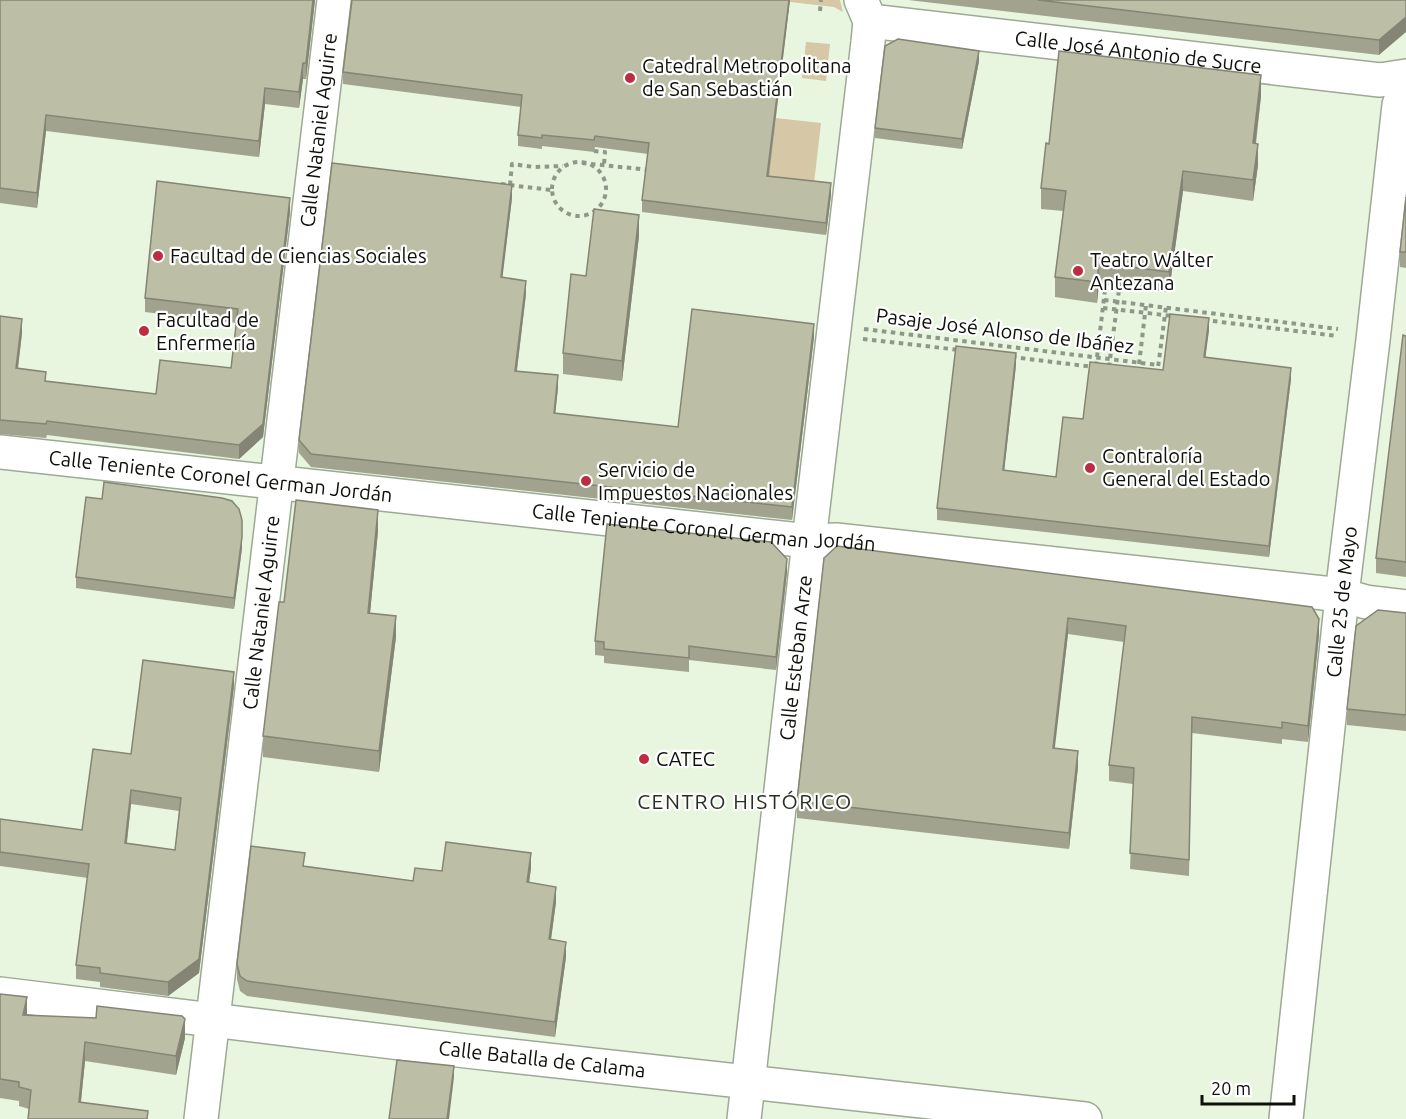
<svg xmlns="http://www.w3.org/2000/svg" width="1406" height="1119" font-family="Ubuntu,sans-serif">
  <rect width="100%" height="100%" fill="#e8f5df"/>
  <path fill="#d6c7a7" d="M 773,0 L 840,0 L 843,12 L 834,7 Z
    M 806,42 L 830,44 L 826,81 L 802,78 Z
    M 776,118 L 821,123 L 814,183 L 768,177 Z"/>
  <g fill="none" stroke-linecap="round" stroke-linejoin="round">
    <defs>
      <g id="minor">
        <path id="s1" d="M 870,21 L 1380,80 L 1406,76"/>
        <path id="s2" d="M 0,452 L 809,541 L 836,540 L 1342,595 L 1366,602 L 1406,607"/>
        <path id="s3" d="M 0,994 L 466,1051 L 1085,1119"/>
        <path id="s4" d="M 201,1119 L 334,0"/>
        <path id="s5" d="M 744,1119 L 809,541 L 868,42 L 870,21 L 861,0"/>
      </g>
      <g id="secondary">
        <path id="s6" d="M 1286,1119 L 1344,578 L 1373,340 L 1399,105 L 1406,86"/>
      </g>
    </defs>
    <use href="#minor" stroke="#9da995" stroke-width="36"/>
    <use href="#secondary" stroke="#9da995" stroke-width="36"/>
    <path stroke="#8e9888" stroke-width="4" stroke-dasharray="4.5 4.5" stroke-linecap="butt" d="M 820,11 L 821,0
      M 594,151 L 605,152 L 604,165
      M552 189a27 27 0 1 1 54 0a27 27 0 1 1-54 0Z
      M 582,163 L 650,170
      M 501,184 L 551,190
      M 510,185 L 512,164 L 534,167 L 563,166
      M 1104,300 L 1338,329
      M 1103,308 L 1173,316
      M 1204,320 L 1338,336
      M 864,329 L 1158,365
      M 863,339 L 960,350
      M 1012,357 L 1094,367
      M 1096,366 L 1106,281
      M 1109,367 L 1120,282
      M 1138,373 L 1146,305
      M 1157,375 L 1166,307"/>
    <use href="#minor" stroke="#fff" stroke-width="33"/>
    <use href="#secondary" stroke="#fff" stroke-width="33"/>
  </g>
  <path fill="#a2a38f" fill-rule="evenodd" d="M 0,0 L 315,0 L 306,79 L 303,79 L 299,108 L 265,104 L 259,157 L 46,131 L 37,208 L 0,203 Z
    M 790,0 L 769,176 L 831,195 L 826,235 L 642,212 L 642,200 L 648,154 L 595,147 L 594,152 L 542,146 L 542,149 L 518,146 L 518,135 L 521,107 L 343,84 L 343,72 Z
    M 908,0 L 1406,0 L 1379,55 Z
    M 979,61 L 962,149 L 875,138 L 875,128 Z
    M 1261,96 L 1256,144 L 1258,165 L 1253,201 L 1183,191 L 1169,292 L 1099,284 L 1097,303 L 1055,297 L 1055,277 L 1063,211 L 1041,209 L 1041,188 Z
    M 1406,197 L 1406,268 L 1400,267 L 1400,252 Z
    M 512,198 L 502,277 L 526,294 L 517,371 L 558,388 L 555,413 L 678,427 L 814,337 L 792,520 L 311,467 L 299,453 L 299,440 Z
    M 290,212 L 263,437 L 239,459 L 47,435 L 46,438 L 0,434 L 0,316 L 22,333 L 18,369 L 46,381 L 156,394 L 231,368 L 236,323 L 145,312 L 145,298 Z
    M 639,236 L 622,381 L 563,374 L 563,353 L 586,276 Z
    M 1209,330 L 1205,357 L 1291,379 L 1269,557 L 937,520 L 937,508 L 1016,365 L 1004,471 L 1056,477 L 1083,419 L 1163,370 Z
    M 1406,336 L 1406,577 L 1376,573 L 1376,558 Z
    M 378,531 L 370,613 L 396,637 L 379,772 L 263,757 L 263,736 L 284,602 Z
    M 242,548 L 234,609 L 76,588 L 76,577 Z
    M 824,558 L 1319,635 L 1308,742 L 1282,739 L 1282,744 L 1192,733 L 1189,876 L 1130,869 L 1133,784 L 1109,781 L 1109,765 L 1124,642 L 1068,634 L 1054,748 L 1078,767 L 1069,849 L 797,818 L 797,801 Z
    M 787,572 L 776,670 L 689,660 L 689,672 L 604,663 L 604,656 L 595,655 L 595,641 Z
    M 1406,613 L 1406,731 L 1347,725 L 1347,709 Z
    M 234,686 L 199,973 L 168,996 L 100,987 L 100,982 L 76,979 L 76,965 L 88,878 L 0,866 L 0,819 L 82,830 L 131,754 ZM 131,804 L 179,811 L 175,850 L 127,843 Z
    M 305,866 L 413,881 L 442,871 L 531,868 L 529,883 L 556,902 L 551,939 L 566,957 L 555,1037 L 247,996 L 240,991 L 237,979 L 237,964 Z
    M 0,994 L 27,1015 L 185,1038 L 176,1075 L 85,1061 L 81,1102 L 148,1119 L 29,1109 L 19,1106 L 19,1101 L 0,1098 Z"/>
  <path fill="#848574" d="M 313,0 L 315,0 L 306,79 L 306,63 Z
    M 789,0 L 790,0 L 767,187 L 767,176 Z
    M 1406,17 L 1406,32 L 1379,55 L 1379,40 Z
    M 979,51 L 979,61 L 962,149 L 962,139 Z
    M 303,63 L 303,79 L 299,108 L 299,92 Z
    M 1261,75 L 1261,96 L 1253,164 L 1253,143 Z
    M 265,88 L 265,104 L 259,157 L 259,141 Z
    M 46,115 L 46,131 L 37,208 L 37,193 Z
    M 1258,144 L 1258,165 L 1253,201 L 1253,180 Z
    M 1183,171 L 1183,191 L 1169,292 L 1169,272 Z
    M 831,183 L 831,195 L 826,235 L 826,223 Z
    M 512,185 L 512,198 L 501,290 L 501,277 Z
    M 290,198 L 290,212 L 263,437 L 239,459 L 239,445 Z
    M 639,215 L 639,236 L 622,381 L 622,361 Z
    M 1099,263 L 1099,284 L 1097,303 L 1097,282 Z
    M 526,281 L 526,294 L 515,384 L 515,371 Z
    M 1209,318 L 1209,330 L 1204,369 L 1204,357 Z
    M 22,319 L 22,333 L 16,382 L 16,368 Z
    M 814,324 L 814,337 L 792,520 L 792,507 Z
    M 1016,353 L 1016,365 L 1003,482 L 1003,470 Z
    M 1291,368 L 1291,379 L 1269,557 L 1269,546 Z
    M 558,375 L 558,388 L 554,426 L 554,413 Z
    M 378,510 L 378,531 L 368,634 L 368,613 Z
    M 242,537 L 242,548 L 234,609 L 234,598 Z
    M 787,559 L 787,572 L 776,670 L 776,657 Z
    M 396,616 L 396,637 L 379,772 L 379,751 Z
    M 1068,618 L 1068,634 L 1053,764 L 1053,748 Z
    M 1319,619 L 1319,635 L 1308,742 L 1308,726 Z
    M 234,672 L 234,686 L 199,973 L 168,996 L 168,982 Z
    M 1078,751 L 1078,767 L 1069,849 L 1069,833 Z
    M 131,790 L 131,804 L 125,857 L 125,843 Z
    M 531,853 L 531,868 L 527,897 L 527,882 Z
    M 556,887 L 556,902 L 549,954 L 549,939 Z
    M 566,942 L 566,957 L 555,1037 L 555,1022 Z
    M 27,997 L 27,1016 L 23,1015 Z
    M 185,1019 L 185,1038 L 176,1075 L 176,1056 Z
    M 85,1042 L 85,1061 L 79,1119 L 79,1102 Z
    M 454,1066 L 454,1077 L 449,1119 L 447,1119 Z"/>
  <path fill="#bcbea6" stroke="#848574" stroke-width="1.5" fill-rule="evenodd" d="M 0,0 L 313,0 L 306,63 L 303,63 L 299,92 L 265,88 L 259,141 L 46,115 L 37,193 L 0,188 Z
    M 352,0 L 789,0 L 767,176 L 831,183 L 826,223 L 642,200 L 649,143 L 595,136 L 594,140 L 542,135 L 542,138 L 518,135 L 522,95 L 343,72 Z
    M 1038,0 L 1406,0 L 1406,17 L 1379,40 Z
    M 898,39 L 979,51 L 962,139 L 875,128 L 885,46 Z
    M 1059,51 L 1261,75 L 1253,143 L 1258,144 L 1253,180 L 1183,171 L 1169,272 L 1099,263 L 1097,282 L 1055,277 L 1066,191 L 1041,188 L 1046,143 L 1049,144 Z
    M 332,163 L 512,185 L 501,277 L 526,281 L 515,371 L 558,375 L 554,413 L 678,427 L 692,309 L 814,324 L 792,507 L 311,454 L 299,440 Z
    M 157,181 L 290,198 L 263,424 L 239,445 L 47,421 L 46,424 L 0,420 L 0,316 L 22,319 L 16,368 L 46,372 L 45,381 L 156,394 L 160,360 L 231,368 L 238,309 L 145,298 Z
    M 1406,197 L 1406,252 L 1400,252 Z
    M 594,209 L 639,215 L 622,361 L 563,353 L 571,274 L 586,276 Z
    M 1170,314 L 1209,318 L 1204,357 L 1291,368 L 1269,546 L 937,508 L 956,346 L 1016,353 L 1003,470 L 1056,477 L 1063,417 L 1083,419 L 1090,362 L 1163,370 Z
    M 1403,335 L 1406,336 L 1406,562 L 1376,558 Z
    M 104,482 L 222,498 L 232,501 L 239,509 L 242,520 L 242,537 L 234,598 L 76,577 L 86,497 L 102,499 Z
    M 296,500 L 378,510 L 368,613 L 396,616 L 379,751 L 263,736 L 279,602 L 284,602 Z
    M 607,524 L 771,542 L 787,559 L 776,657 L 689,646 L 689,658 L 604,649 L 604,642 L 595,641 Z
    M 837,546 L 1312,607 L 1319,619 L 1308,726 L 1282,722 L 1282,728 L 1192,717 L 1189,860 L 1130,853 L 1134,768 L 1109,765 L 1126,626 L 1068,618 L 1053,748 L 1078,751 L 1069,833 L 797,801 L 824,558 Z
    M 1378,610 L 1406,613 L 1406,715 L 1347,709 L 1356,626 Z
    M 143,660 L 234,672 L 199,959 L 168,982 L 100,973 L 100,968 L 76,965 L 89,864 L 0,852 L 0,819 L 82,830 L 93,749 L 131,754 ZM 131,790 L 181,798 L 175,850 L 125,843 Z
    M 446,842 L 531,853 L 527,882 L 556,887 L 549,939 L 566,942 L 555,1022 L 247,981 L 240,976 L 237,964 L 251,846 L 305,853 L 303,866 L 413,881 L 415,868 L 442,871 Z
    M 0,994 L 27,997 L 23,1015 L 96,1018 L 97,1006 L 182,1016 L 185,1019 L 176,1056 L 85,1042 L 79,1102 L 148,1111 L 147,1119 L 28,1119 L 31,1090 L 19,1087 L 19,1082 L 0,1079 Z
    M 397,1060 L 454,1066 L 447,1119 L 389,1119 Z"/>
  <g fill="#bd2d41" stroke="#fff" stroke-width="2">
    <circle cx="630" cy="78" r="6"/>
    <circle cx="158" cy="256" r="6"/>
    <circle cx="1078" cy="271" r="6"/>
    <circle cx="144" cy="331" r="6"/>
    <circle cx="1090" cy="468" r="6"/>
    <circle cx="586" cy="481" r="6"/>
    <circle cx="644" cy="759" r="6"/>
  </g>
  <g text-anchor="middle" stroke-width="4.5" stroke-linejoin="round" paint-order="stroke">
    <g font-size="20" fill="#0d110a" stroke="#fff">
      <text dy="7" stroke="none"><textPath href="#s1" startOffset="270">Calle José Antonio de Sucre</textPath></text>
      <text dy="7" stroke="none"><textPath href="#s4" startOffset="996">Calle Nataniel Aguirre</textPath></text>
      <text transform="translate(1005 331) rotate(7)" y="7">Pasaje José Alonso de Ibáñez</text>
      <text dy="7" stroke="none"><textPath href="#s2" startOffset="222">Calle Teniente Coronel German Jordán</textPath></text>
      <text dy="7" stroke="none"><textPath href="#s2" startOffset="708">Calle Teniente Coronel German Jordán</textPath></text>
      <text dy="7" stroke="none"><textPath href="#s6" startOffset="520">Calle 25 de Mayo</textPath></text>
      <text dy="7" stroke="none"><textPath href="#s4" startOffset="510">Calle Nataniel Aguirre</textPath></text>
      <text dy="7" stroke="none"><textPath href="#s5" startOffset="464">Calle Esteban Arze</textPath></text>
      <text dy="7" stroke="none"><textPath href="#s3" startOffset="546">Calle Batalla de Calama</textPath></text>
    </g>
    <g font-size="20" fill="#0d110a" stroke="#fff" text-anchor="start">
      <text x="642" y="73">Catedral Metropolitana<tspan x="642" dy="23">de San Sebastián</tspan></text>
      <text x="170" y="263">Facultad de Ciencias Sociales</text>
      <text x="1090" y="267">Teatro Wálter<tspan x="1090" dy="23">Antezana</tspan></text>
      <text x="156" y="327">Facultad de<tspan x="156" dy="23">Enfermería</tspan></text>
      <text x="1102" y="463">Contraloría<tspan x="1102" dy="23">General del Estado</tspan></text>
      <text x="598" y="477">Servicio de<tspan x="598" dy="23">Impuestos Nacionales</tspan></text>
      <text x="656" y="766">CATEC</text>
    </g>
    <g font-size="21" letter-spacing="1.5" fill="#273020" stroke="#fff">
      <text x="745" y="809">CENTRO HISTÓRICO</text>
    </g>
  </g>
  <path d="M1202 1095v9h92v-9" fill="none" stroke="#0d110a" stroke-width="3"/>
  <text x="1211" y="1095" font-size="18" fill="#0d110a" stroke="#ffffff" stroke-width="4.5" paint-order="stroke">20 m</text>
</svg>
